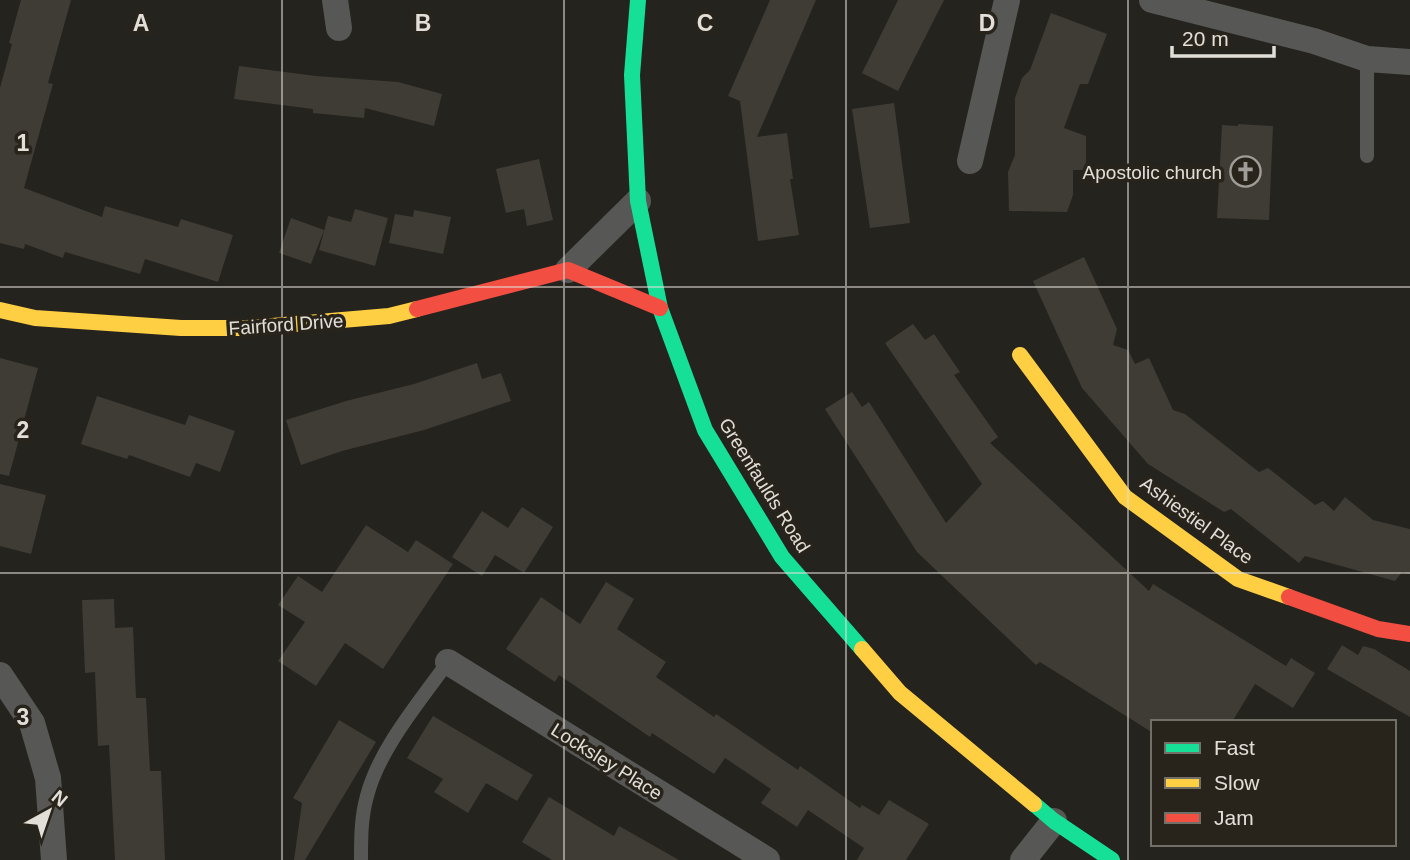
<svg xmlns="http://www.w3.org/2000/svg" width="1410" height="860" font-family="Helvetica,sans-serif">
  <rect width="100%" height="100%" fill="#25231e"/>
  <path fill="#3f3c35" d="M 21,0 L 71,0 L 48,83 L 53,84 L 24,188 L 102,217 L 105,206 L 178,227 L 181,219 L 233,235 L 218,282 L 145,259 L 140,274 L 65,252 L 63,258 L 25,244 L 24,249 L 0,243 L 0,88 L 12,44 L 9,43 Z
    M 770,0 L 816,0 L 757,137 L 787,133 L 793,179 L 790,179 L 799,235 L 758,241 L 740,101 L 728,96 Z
    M 898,0 L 944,0 L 898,91 L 862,73 Z
    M 1051,13 L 1107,34 L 1088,84 L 1080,84 L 1064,128 L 1086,136 L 1086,170 L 1073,170 L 1073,195 L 1067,212 L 1009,211 L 1008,172 L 1015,155 L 1015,98 L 1022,78 L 1030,70 Z
    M 239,66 L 316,76 L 398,82 L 442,94 L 434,126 L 365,108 L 364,118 L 313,113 L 313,109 L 234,99 Z
    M 894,103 L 910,223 L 870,228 L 852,109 Z
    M 1238,124 L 1273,126 L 1269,220 L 1217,218 L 1222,125 L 1238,126 Z
    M 539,159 L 553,220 L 527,226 L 524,209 L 506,213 L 496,169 Z
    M 355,209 L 388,218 L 375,266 L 319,250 L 328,216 L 351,222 Z
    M 414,210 L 451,217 L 443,254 L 389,243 L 395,214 L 413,217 Z
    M 291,218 L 324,230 L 311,264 L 279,253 Z
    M 1084,257 L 1117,329 L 1113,345 L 1128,350 L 1135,364 L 1149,358 L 1173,410 L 1185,414 L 1259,472 L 1268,468 L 1315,505 L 1323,501 L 1334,511 L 1345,497 L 1373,520 L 1410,529 L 1410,574 L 1402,572 L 1395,581 L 1305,556 L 1299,563 L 1231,509 L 1224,512 L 1148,464 L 1082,388 L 1033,281 Z
    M 913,324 L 925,340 L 934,334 L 960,372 L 954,375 L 998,437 L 990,443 L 1149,591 L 1153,584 L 1286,666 L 1291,658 L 1315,673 L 1293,708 L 1255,684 L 1232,722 L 1153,722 L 1153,733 L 1040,662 L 1036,665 L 917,552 L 825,409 L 852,392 L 862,407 L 869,402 L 946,523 L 982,484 L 885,343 Z
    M 0,358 L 38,368 L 9,476 L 0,474 Z
    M 477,363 L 482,379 L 501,373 L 511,401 L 424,430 L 342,451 L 301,465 L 286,420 L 346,401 L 414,384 Z
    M 97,396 L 185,425 L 189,415 L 235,431 L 220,472 L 196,463 L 190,477 L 129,455 L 127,459 L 81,444 Z
    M 0,484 L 46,495 L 31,554 L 0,546 Z
    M 522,507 L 553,527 L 524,573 L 495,555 L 482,576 L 452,557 L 482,511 L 508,528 Z
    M 366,525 L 408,552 L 416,540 L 453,564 L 383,669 L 345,643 L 316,686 L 278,661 L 305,622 L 278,605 L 298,576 L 322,592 Z
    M 606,582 L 634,599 L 617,629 L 666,662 L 656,677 L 714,717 L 716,714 L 798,770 L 800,766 L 860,808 L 862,805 L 879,815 L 889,800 L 929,824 L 906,860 L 857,860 L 864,848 L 808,810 L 797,827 L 761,803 L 771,789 L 725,758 L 714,774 L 652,733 L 650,737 L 559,675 L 555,682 L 506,649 L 541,597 L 580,624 Z
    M 114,599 L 115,628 L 133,627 L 136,698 L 146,698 L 150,771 L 161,771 L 165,860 L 115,860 L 109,745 L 98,746 L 95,672 L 85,673 L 82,600 Z
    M 1342,645 L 1358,655 L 1363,646 L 1374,649 L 1410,671 L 1410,717 L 1327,669 Z
    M 433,716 L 533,775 L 517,801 L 486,783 L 468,813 L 434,792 L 443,779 L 407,758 Z
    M 339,720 L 376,742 L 305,860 L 294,860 L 302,803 L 293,798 Z
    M 549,797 L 614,836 L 619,826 L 679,860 L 552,860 L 522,842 Z"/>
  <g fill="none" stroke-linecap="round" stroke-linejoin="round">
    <path stroke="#575755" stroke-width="14" d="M 1367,156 L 1367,59
      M 361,860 C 361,838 361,817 367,796 C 379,749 420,701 448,662"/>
    <path stroke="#575755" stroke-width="26" d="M 335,0 L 339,28
      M 1152,0 L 1314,41 L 1367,59 L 1410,62
      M 970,161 L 1007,0
      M 568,270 L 638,201
      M 448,662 L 767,860
      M 0,675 L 32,723 L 48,778 L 54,860
      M 1023,860 L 1054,821"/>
    <path stroke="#16e098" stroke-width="16" d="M 638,0 L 632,75 L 638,201 L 660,308 L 705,430 L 782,557 L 862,649
      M 1034,804 L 1054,821 L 1112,860"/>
    <path stroke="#ffcf43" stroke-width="16" d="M 0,310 L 35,318 L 181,328 L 247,328 L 389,316 L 417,309
      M 1020,355 L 1125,497 L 1238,579 L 1289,597
      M 862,649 L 900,693 L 1034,804"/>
    <path stroke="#f24e42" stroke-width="16" d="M 417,309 L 568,270 L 660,308
      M 1289,597 L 1378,629 L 1410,634"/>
  </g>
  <path fill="none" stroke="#e1dfd8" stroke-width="2" stroke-opacity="0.55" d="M 282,0 L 282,860M 564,0 L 564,860M 846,0 L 846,860M 1128,0 L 1128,860M 0,287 L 1410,287M 0,573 L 1410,573"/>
  <defs>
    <symbol id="church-ring" viewBox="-11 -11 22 22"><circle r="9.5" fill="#28241b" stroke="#9f9d97" stroke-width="1.5"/><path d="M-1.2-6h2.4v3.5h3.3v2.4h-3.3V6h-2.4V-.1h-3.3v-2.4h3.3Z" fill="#9f9d97"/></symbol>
  </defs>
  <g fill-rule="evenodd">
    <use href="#church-ring" x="1228" y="154" width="35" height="35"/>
  </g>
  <g text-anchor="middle" stroke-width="7" stroke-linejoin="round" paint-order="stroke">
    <g font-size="19" fill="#e1dfd8" stroke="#28241b" text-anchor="end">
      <text x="1222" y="179">Apostolic church</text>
    </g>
    <g font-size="19" fill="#e1dfd8" stroke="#28241b">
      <text transform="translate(286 324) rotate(-4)" y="7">Fairford Drive</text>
      <text transform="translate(765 485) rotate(58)" y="7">Greenfaulds Road</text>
      <text transform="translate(1197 520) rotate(36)" y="7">Ashiestiel Place</text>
      <text transform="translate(607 761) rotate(32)" y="7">Locksley Place</text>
    </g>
  </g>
  <g font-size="23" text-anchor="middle" font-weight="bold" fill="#e1dfd8" stroke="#28241b" stroke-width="7" stroke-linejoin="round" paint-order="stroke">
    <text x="141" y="31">A</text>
    <text x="423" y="31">B</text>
    <text x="705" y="31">C</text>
    <text x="987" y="31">D</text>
    <text x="23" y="151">1</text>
    <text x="23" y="438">2</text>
    <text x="23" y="725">3</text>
  </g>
  <rect x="1151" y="720" width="245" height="126" fill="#28241b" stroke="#726f67" stroke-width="2"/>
  <rect x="1165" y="743" width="35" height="10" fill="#16e098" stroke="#726f67" stroke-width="2"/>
  <text x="1214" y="755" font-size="21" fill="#e1dfd8">Fast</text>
  <rect x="1165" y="778" width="35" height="10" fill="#ffcf43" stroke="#726f67" stroke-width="2"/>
  <text x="1214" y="790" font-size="21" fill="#e1dfd8">Slow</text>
  <rect x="1165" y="813" width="35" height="10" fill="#f24e42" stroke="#726f67" stroke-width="2"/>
  <text x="1214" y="825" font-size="21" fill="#e1dfd8">Jam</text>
  <g transform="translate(49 811) rotate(40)" stroke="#28241b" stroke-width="5" paint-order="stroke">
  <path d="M0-5L12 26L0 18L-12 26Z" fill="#e1dfd8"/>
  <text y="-10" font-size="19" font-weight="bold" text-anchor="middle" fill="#e1dfd8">N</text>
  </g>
  <path d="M1172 46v10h102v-10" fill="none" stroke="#e1dfd8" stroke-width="3.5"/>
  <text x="1182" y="46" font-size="21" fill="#e1dfd8" stroke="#28241b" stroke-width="5" paint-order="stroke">20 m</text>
</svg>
